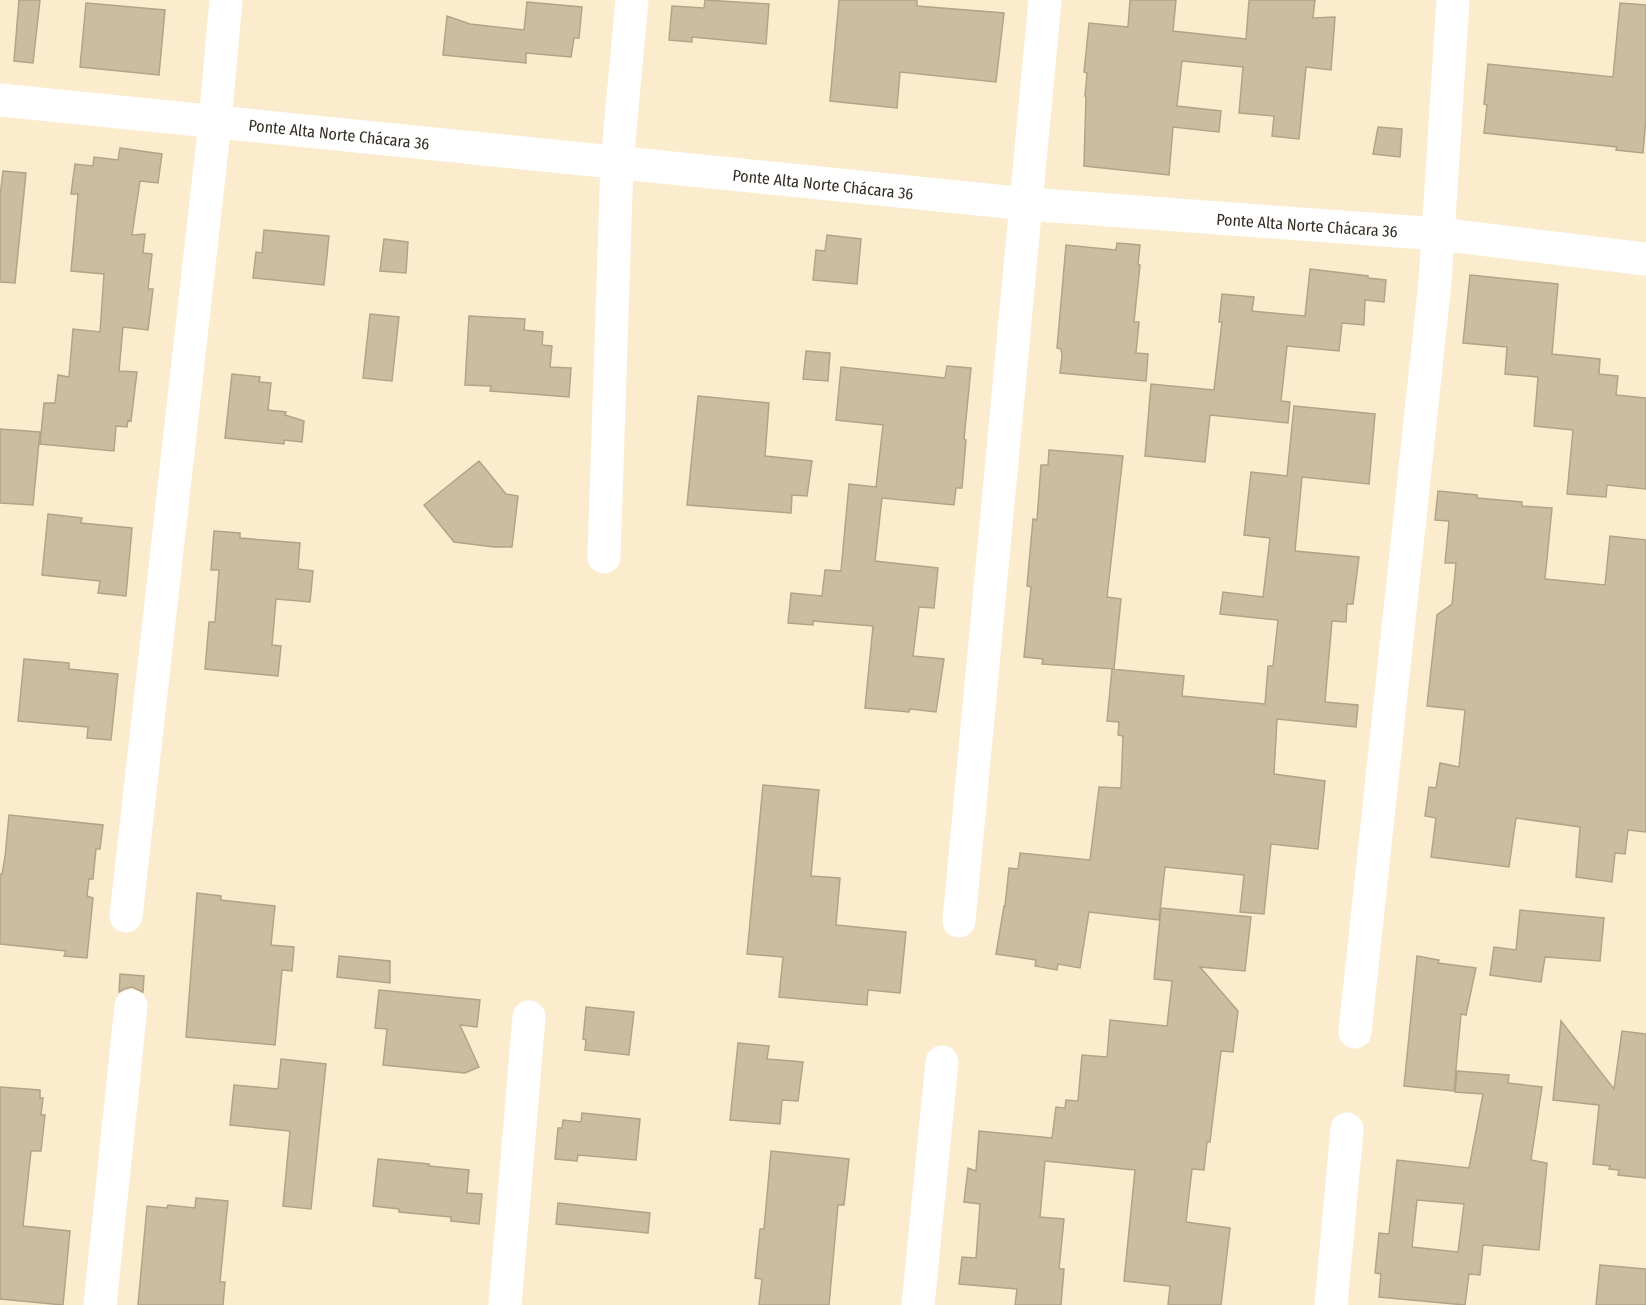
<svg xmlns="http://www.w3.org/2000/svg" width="1646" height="1305" font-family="'Fira Sans Condensed',sans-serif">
  <rect width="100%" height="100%" fill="#fbecce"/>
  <path fill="#ccbda0" stroke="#b2a487" stroke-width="1.5" fill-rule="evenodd" d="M 19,0 L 40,0 L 33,63 L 14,61 Z
    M 705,0 L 769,4 L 766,44 L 692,37 L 692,42 L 669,40 L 672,6 L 704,8 Z
    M 839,0 L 917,0 L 917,6 L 1004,13 L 996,82 L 900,72 L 897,108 L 830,101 Z
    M 1130,0 L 1176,0 L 1173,31 L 1246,39 L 1249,0 L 1315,0 L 1313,18 L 1335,17 L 1331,70 L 1306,67 L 1299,139 L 1272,136 L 1274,116 L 1239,113 L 1243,67 L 1182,61 L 1177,106 L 1221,111 L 1219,132 L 1173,127 L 1169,175 L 1084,166 L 1086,96 L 1085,96 L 1087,73 L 1084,72 L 1089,23 L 1128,27 Z
    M 527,2 L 582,7 L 579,38 L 574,38 L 571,57 L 526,53 L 526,63 L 443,55 L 447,16 L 470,24 L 524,30 Z
    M 86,3 L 165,10 L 159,75 L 80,67 Z
    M 1620,3 L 1646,5 L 1646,117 L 1643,153 L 1616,150 L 1617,147 L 1484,133 L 1487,105 L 1484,104 L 1488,64 L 1613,77 Z
    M 1378,127 L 1402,129 L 1400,157 L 1373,154 Z
    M 120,148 L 162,154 L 158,183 L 140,181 L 132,235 L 145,234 L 143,253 L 152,254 L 148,289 L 153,289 L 148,330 L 123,327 L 119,371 L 137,372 L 131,421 L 128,420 L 127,427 L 116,426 L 114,451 L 40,444 L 44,403 L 55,403 L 58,375 L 69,377 L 73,329 L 100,332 L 104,274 L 71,271 L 78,194 L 71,194 L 75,164 L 93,166 L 94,157 L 118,160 Z
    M 3,171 L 26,173 L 15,283 L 0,282 L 0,196 Z
    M 264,230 L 329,236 L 324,285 L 253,278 L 256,252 L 262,253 Z
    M 827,235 L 861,239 L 857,284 L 813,280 L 816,250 L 825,251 Z
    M 384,239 L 408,242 L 406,273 L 380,271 Z
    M 1117,243 L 1140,245 L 1138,264 L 1140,265 L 1134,322 L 1139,322 L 1136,353 L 1148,354 L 1146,381 L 1060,373 L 1062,355 L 1061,349 L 1057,348 L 1066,245 L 1116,250 Z
    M 1310,269 L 1368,276 L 1368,278 L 1386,280 L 1384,302 L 1365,300 L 1364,325 L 1342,323 L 1339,351 L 1287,346 L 1281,401 L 1290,402 L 1288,423 L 1210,415 L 1205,462 L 1145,456 L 1151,384 L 1214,390 L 1222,322 L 1219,322 L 1222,294 L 1254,297 L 1252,311 L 1305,316 Z
    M 1470,275 L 1558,284 L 1552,354 L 1600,359 L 1599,374 L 1618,376 L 1616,395 L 1646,398 L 1646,489 L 1607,485 L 1606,497 L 1567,494 L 1573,430 L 1534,426 L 1538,377 L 1505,374 L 1507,347 L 1463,343 Z
    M 370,314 L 399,317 L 392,381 L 363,378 Z
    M 469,316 L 525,319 L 524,330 L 543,332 L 542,345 L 552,346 L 550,367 L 571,368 L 569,397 L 490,391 L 491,386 L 465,385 Z
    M 806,351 L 830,353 L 828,381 L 803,379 Z
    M 947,366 L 971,368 L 964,439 L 966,440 L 962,488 L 956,488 L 954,505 L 882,498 L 875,561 L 938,568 L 934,608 L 919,607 L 913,656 L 944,659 L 936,712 L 910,709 L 909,712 L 865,708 L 873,626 L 813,621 L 813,625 L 788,623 L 791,593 L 822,596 L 825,570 L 841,571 L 849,484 L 876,487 L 883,425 L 836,420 L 841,367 L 945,378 Z
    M 232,374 L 260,377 L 259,382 L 271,383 L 268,410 L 286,412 L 285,415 L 304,421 L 302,442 L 284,440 L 284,444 L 225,438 Z
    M 698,396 L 769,403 L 765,456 L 812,461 L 807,496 L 792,495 L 791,513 L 687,505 Z
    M 1294,406 L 1375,414 L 1369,484 L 1302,477 L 1295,551 L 1359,557 L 1353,604 L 1347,604 L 1346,622 L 1332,621 L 1325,702 L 1358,705 L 1356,727 L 1277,719 L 1274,774 L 1325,781 L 1318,849 L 1271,844 L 1264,914 L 1240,912 L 1244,875 L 1165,867 L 1159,920 L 1089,912 L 1080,968 L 1058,964 L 1057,970 L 1035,966 L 1036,960 L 996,954 L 1004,906 L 1005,906 L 1009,868 L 1018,869 L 1020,853 L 1090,860 L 1099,787 L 1121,788 L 1123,736 L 1118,735 L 1119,722 L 1107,721 L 1112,669 L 1184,676 L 1182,696 L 1265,704 L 1268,666 L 1273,666 L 1278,620 L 1220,614 L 1223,592 L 1263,597 L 1270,538 L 1244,535 L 1251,472 L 1287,476 Z
    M 0,429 L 40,432 L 33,505 L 0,503 Z
    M 1049,450 L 1123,456 L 1107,597 L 1121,599 L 1114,669 L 1042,664 L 1043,659 L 1024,657 L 1031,587 L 1027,586 L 1033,519 L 1037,520 L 1041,465 L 1048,465 Z
    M 479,461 L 506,494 L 518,496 L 512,547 L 494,547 L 454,542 L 424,505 Z
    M 1438,491 L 1477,495 L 1477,498 L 1522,502 L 1522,506 L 1552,508 L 1545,579 L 1605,585 L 1610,536 L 1646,540 L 1646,832 L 1628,830 L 1625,854 L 1615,853 L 1612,882 L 1576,877 L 1580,827 L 1516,818 L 1509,867 L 1431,857 L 1436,818 L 1425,816 L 1429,787 L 1436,788 L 1440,763 L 1459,767 L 1465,710 L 1427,706 L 1437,615 L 1452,604 L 1456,563 L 1445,563 L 1449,521 L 1435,520 Z
    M 48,514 L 82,518 L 81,523 L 132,528 L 126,596 L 98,593 L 100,581 L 42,575 Z
    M 214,531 L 240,533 L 240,538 L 300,543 L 298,569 L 313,571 L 310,602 L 276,599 L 272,645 L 281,646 L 278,676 L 205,669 L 209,622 L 215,622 L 219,570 L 211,570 Z
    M 24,659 L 69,663 L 69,669 L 118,674 L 111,740 L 87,738 L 88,727 L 18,721 Z
    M 763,785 L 819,790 L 811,876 L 840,878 L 836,925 L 906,932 L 900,993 L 868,990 L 867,1005 L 779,997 L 783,957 L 747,954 Z
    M 9,815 L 103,825 L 100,849 L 96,849 L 93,879 L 89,879 L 87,896 L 93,898 L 87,958 L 64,956 L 66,951 L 0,944 L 0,874 L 2,874 L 5,857 Z
    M 197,893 L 221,896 L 221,900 L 275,906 L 271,945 L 294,947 L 292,971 L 282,970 L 275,1045 L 186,1037 Z
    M 1161,908 L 1251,917 L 1245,971 L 1200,967 L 1238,1011 L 1233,1052 L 1221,1051 L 1210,1142 L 1207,1142 L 1204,1170 L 1192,1169 L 1186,1222 L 1230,1228 L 1221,1305 L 1168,1305 L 1170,1286 L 1124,1281 L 1135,1170 L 1045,1161 L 1040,1217 L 1064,1219 L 1059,1269 L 1064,1269 L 1061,1305 L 1015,1305 L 1017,1289 L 959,1284 L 962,1257 L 976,1258 L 980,1204 L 964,1202 L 968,1168 L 976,1171 L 979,1131 L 1052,1138 L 1056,1107 L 1065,1108 L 1066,1100 L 1078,1101 L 1082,1055 L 1107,1057 L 1110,1020 L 1167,1026 L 1172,981 L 1154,979 Z
    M 1520,910 L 1604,918 L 1600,961 L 1545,957 L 1541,982 L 1490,975 L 1494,947 L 1516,950 Z
    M 339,956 L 390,961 L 390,983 L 337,977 Z
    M 1417,956 L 1439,960 L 1438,963 L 1476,968 L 1466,1015 L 1461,1014 L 1454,1091 L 1404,1086 Z
    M 120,974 L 144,976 L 143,992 L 132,987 L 124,989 L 119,992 Z
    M 379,990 L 480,1000 L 477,1027 L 460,1025 L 479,1067 L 465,1073 L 383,1065 L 387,1029 L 375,1028 Z
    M 586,1007 L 634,1012 L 629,1055 L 585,1050 L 586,1040 L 583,1039 Z
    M 1561,1021 L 1614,1089 L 1622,1031 L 1646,1034 L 1646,1178 L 1618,1175 L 1619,1170 L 1609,1169 L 1610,1166 L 1593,1164 L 1599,1105 L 1553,1100 Z
    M 738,1043 L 769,1046 L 767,1059 L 803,1062 L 798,1101 L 782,1100 L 780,1124 L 730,1120 Z
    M 281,1059 L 326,1064 L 311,1209 L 283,1206 L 290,1131 L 230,1125 L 234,1085 L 278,1089 Z
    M 1457,1071 L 1509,1075 L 1508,1083 L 1542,1087 L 1531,1160 L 1547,1163 L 1539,1250 L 1483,1245 L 1480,1275 L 1469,1274 L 1465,1305 L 1379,1297 L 1381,1274 L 1375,1273 L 1379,1233 L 1389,1234 L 1397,1160 L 1469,1168 L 1483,1094 L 1455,1092 ZM 1417,1200 L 1464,1204 L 1458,1252 L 1412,1247 Z
    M 0,1087 L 40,1090 L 40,1098 L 43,1098 L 41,1115 L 45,1115 L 41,1151 L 31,1151 L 23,1226 L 70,1231 L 63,1305 L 0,1299 Z
    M 582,1113 L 640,1119 L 636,1160 L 578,1155 L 577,1161 L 555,1159 L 558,1128 L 562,1128 L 563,1120 L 581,1122 Z
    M 771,1151 L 849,1159 L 844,1205 L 838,1205 L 829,1305 L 759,1305 L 762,1279 L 755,1278 L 760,1229 L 764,1229 Z
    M 378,1159 L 429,1164 L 429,1166 L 469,1170 L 467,1193 L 482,1194 L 479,1224 L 451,1221 L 451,1217 L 399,1212 L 399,1209 L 373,1206 Z
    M 196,1198 L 228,1201 L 220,1282 L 225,1282 L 223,1305 L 138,1305 L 147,1206 L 167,1208 L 168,1205 L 195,1208 Z
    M 558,1203 L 650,1213 L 648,1233 L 556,1224 Z
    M 1600,1265 L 1646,1269 L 1646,1305 L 1596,1305 Z"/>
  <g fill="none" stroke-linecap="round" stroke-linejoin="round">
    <path stroke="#fff" stroke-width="33" d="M 0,100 L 1027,204 L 1438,234 L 1646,259
      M 604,557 L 617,163 L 632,0
      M 126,916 L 215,122 L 226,0
      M 959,921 L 1045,0
      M 1355,1032 L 1435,282 L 1453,0
      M 100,1305 L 131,1006
      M 505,1305 L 529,1017
      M 918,1305 L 942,1062
      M 1331,1305 L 1347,1129"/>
  </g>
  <g text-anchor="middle" stroke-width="4.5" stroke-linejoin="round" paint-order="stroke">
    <g font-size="16" fill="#332d22" stroke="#fff">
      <text transform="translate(339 134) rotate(6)" y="6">Ponte Alta Norte Chácara 36</text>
      <text transform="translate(823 184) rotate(6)" y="6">Ponte Alta Norte Chácara 36</text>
      <text transform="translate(1307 225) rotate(4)" y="6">Ponte Alta Norte Chácara 36</text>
    </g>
  </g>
</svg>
